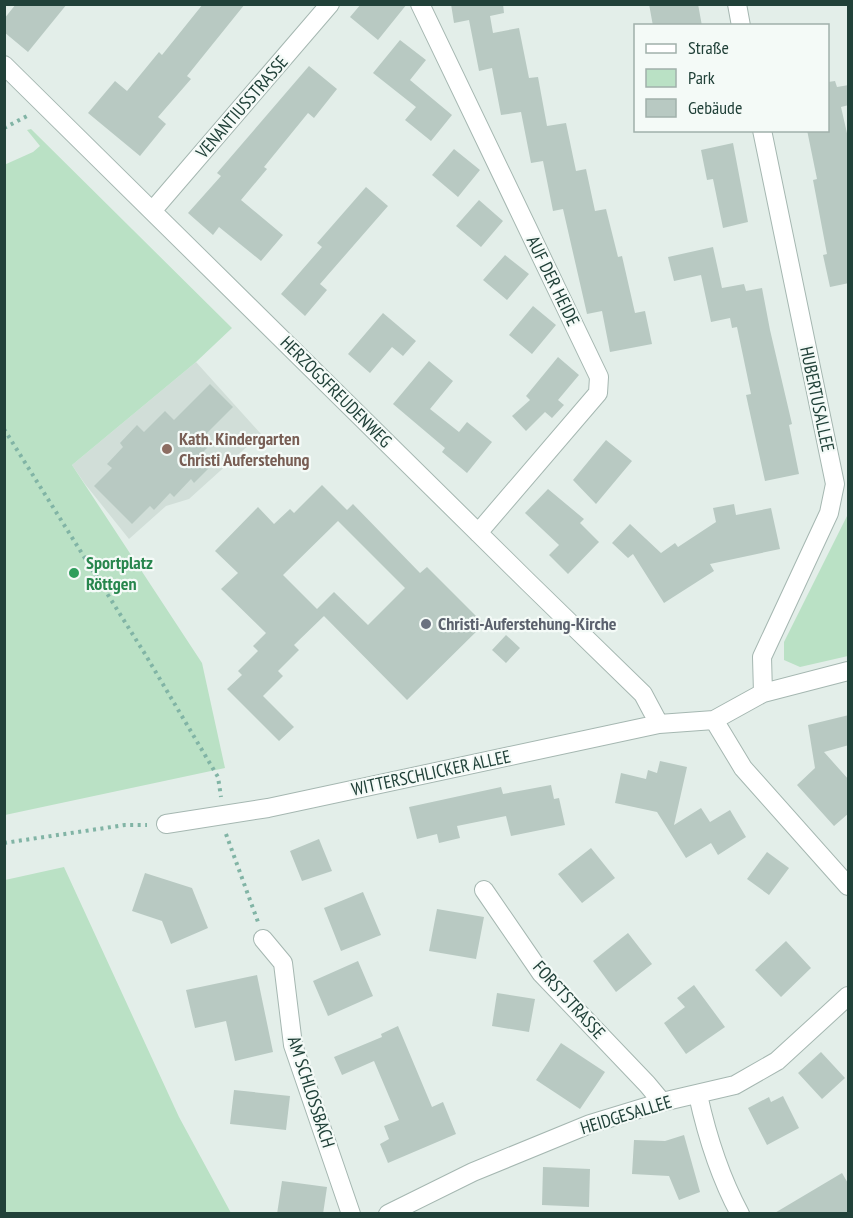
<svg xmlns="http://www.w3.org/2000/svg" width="853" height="1218" font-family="'PT Sans Narrow',sans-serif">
  <rect width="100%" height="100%" fill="#e3eee9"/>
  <path fill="#d1ded8" d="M 196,362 L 261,434 L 189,499 L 166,506 L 129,539 L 85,484 L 72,465 Z"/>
  <path fill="#bae1c5" d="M 31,129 L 232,328 L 196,362 L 72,465 L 202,663 L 225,768 L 5,815 L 4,165 L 33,152 L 40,146 L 27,130 Z
    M 848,514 L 848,656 L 800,667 L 784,660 L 784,642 Z
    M 64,867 L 179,1117 L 231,1213 L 5,1213 L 5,880 Z"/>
  <path fill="#b8c9c2" d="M 16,4 L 67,4 L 28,52 L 4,32 L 4,19 Z
    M 203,4 L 245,4 L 187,76 L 191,79 L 158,117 L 166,124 L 140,156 L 88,113 L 115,81 L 127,91 L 159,52 L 162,55 Z
    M 361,4 L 407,4 L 378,40 L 350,17 Z
    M 451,4 L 503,4 L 504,13 L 490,16 L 493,33 L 519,28 L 529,78 L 538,77 L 547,126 L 566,123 L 576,171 L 586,169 L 595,211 L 606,209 L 618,257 L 622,256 L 635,313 L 645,311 L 652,344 L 610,352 L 602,311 L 587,314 L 563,209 L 553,211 L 543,161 L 531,163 L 521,112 L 501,115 L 492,68 L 479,71 L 469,20 L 454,23 Z
    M 649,4 L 698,4 L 702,26 L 653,26 Z
    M 400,40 L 426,60 L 410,80 L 452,115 L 431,141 L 405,120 L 416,107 L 373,73 Z
    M 309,66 L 337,89 L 314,118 L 308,113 L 264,167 L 267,169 L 241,200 L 283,235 L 261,261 L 219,227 L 213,235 L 188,213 L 221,176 L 217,173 Z
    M 835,81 L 837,87 L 849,85 L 849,105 L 841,107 L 849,142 L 849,283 L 830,287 L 823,255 L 827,254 L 813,180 L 817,179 L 807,130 L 828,130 L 828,82 Z
    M 733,143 L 748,222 L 723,228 L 713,179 L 707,180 L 701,150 Z
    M 454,149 L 480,170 L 458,197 L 432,175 Z
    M 366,187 L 388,206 L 320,284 L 327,290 L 305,316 L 281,294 L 322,247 L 317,243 Z
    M 479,200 L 503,221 L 481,247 L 456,226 Z
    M 713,247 L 722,288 L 744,284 L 746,291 L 762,288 L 770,330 L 792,424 L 789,425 L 799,474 L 765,481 L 746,395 L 751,394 L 737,327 L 732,328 L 730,318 L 711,322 L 701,275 L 674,281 L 668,257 Z
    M 505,255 L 529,274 L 507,300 L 483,280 Z
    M 533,306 L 556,325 L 532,354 L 509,335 Z
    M 383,313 L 416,341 L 403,356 L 392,347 L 370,373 L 348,354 Z
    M 558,357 L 579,375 L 558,400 L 564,405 L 552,418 L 545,412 L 526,431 L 512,416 L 530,400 L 526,396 Z
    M 429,361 L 453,381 L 430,409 L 459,432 L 467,422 L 492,442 L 467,473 L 442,452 L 445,448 L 393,404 Z
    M 210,384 L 233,407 L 205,435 L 212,443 L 201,454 L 212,465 L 194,483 L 191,479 L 174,497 L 170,493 L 154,510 L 150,506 L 132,524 L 94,486 L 112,468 L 107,464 L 123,447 L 120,443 L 137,425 L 144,432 L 165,411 L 174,420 Z
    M 606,440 L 632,461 L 596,504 L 573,480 Z
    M 322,485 L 347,510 L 353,504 L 420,573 L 427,567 L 484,624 L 407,700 L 317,609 L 334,592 L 368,625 L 405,588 L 338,521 L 283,575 L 324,616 L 294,645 L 299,650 L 278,671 L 283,676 L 263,696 L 294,727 L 279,741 L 227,689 L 242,675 L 238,671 L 258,651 L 253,646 L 266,633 L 221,589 L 238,573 L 215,551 L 258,507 L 274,524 L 290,509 L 294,513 Z
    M 548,489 L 584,519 L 580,523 L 599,542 L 568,574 L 549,555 L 559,545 L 525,513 Z
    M 734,504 L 736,515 L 771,508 L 780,549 L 710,564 L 714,571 L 664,603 L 633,554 L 628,558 L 612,543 L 630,524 L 661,553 L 675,543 L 678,547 L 716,522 L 713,508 Z
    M 506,635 L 520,648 L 506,663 L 492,650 Z
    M 849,715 L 849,745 L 824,752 L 849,780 L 849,813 L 834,826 L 797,785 L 815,768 L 808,725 Z
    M 660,761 L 687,767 L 674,825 L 701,808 L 710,822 L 730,810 L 746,837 L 718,855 L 711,843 L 686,858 L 657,812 L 615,803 L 621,773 L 646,779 L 648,770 L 657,773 Z
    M 551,785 L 554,799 L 559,798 L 565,825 L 511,836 L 506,816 L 457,826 L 460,838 L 439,843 L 437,834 L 417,839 L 409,807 L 501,787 L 503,794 Z
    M 319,839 L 332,871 L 302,881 L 290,851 Z
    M 591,848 L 615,878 L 582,903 L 558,874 Z
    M 767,852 L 789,868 L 769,895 L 747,879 Z
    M 145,873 L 192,888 L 208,928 L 171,944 L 162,921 L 132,911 Z
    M 363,892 L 381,935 L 341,951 L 324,908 Z
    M 437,909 L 484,917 L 476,959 L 429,951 Z
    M 628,933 L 652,964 L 616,992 L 593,961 Z
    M 786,941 L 811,968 L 781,997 L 755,970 Z
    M 358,961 L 373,996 L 328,1016 L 313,981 Z
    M 257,975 L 273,1052 L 235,1061 L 226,1021 L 195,1028 L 186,990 Z
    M 694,985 L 725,1027 L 686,1054 L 664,1023 L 685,1007 L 677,998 Z
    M 497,993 L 535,999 L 529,1032 L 492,1026 Z
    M 398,1026 L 432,1107 L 443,1102 L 456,1134 L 388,1163 L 380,1144 L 389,1139 L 384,1126 L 399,1120 L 374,1061 L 342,1075 L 334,1057 L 382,1037 L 381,1034 Z
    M 561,1043 L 605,1072 L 580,1109 L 536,1080 Z
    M 821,1052 L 845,1078 L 822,1099 L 798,1073 Z
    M 234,1090 L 290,1096 L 286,1130 L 230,1124 Z
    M 783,1096 L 799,1128 L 767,1145 L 748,1108 L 769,1097 L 771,1102 Z
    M 684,1135 L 700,1192 L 679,1200 L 669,1176 L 632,1174 L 634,1140 L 665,1141 Z
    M 543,1167 L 590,1169 L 589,1207 L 542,1205 Z
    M 842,1173 L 849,1185 L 849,1214 L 773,1214 Z
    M 282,1181 L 327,1187 L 323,1214 L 277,1214 Z"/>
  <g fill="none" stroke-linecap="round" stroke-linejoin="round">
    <defs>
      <path id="minor" d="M 420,4 L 599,377 L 598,393 L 478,533
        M 737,4 L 741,26
        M 4,65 L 528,582 L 643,694 L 659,724
        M 762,130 L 835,484 L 829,513 L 762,657 L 763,693
        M 153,210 L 330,4
        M 714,720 L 743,768 L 848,886
        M 166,824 L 268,808 L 659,724 L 714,720 L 763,693 L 848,671
        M 484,890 L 541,973 L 647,1084 L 662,1102
        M 263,939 L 283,963 L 293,1045 L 351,1214
        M 698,1095 C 707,1136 720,1177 740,1214
        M 388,1214 L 473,1172 L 590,1124 L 662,1102 L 735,1085 L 777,1061 L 848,996"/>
    </defs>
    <use href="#minor" stroke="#a5b7b1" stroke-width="20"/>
    <path stroke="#81b4a5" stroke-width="4" stroke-dasharray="3 4.5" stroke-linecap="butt" d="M 4,128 L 29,115
      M 4,429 L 145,654 L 218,777 L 221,797
      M 226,834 L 258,922
      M 4,843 L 125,825 L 147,825"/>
    <use href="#minor" stroke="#fff" stroke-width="18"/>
  </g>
  <circle fill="#8d6e63" stroke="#f4faf7" stroke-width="2" cx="167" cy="449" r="6"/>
  <circle fill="#2e9e5b" stroke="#f4faf7" stroke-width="2" cx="74" cy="573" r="6"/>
  <circle fill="#6b7280" stroke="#f4faf7" stroke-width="2" cx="426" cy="624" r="6"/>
  <g text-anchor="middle" stroke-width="4.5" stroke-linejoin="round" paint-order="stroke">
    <g font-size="18" fill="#214139" stroke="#f4faf7">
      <text transform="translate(242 107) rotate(-49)" y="6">VENANTIUSSTRASSE</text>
      <text transform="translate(553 281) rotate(64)" y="6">AUF DER HEIDE</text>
      <text transform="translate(336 392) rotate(45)" y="6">HERZOGSFREUDENWEG</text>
      <text transform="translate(817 399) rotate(78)" y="6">HUBERTUSALLEE</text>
      <text transform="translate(431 773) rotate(-12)" y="6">WITTERSCHLICKER ALLEE</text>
      <text transform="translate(569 1000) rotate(48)" y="6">FORSTSTRASSE</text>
      <text transform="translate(311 1092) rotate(72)" y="6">AM SCHLOSSBACH</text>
      <text transform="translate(626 1115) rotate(-17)" y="6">HEIDGESALLEE</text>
    </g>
    <g font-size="18" font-weight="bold" fill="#785e54" stroke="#f4faf7" text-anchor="start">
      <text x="179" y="445">Kath. Kindergarten<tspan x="179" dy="21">Christi Auferstehung</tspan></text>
    </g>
    <g font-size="18" font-weight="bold" fill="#27864d" stroke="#f4faf7" text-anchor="start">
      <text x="86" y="569">Sportplatz<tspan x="86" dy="21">Röttgen</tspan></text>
    </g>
    <g font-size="18" font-weight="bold" fill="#5b616d" stroke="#f4faf7" text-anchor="start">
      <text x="438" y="630">Christi-Auferstehung-Kirche</text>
    </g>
  </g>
  <rect width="853" height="1218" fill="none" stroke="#214139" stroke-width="12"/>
  <rect x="634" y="24" width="195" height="108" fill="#f4faf7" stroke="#a0b0ab" stroke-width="1.5"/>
  <rect x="646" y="44" width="30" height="9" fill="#ffffff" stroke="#a0b0ab" stroke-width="1.5"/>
  <text x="688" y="54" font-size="18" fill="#214139">Straße</text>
  <rect x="646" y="69" width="30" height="18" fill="#bae1c5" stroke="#a0b0ab" stroke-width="1.5"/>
  <text x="688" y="84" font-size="18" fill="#214139">Park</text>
  <rect x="646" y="99" width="30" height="18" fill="#b8c9c2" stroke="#a0b0ab" stroke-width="1.5"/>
  <text x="688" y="114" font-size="18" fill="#214139">Gebäude</text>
</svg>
